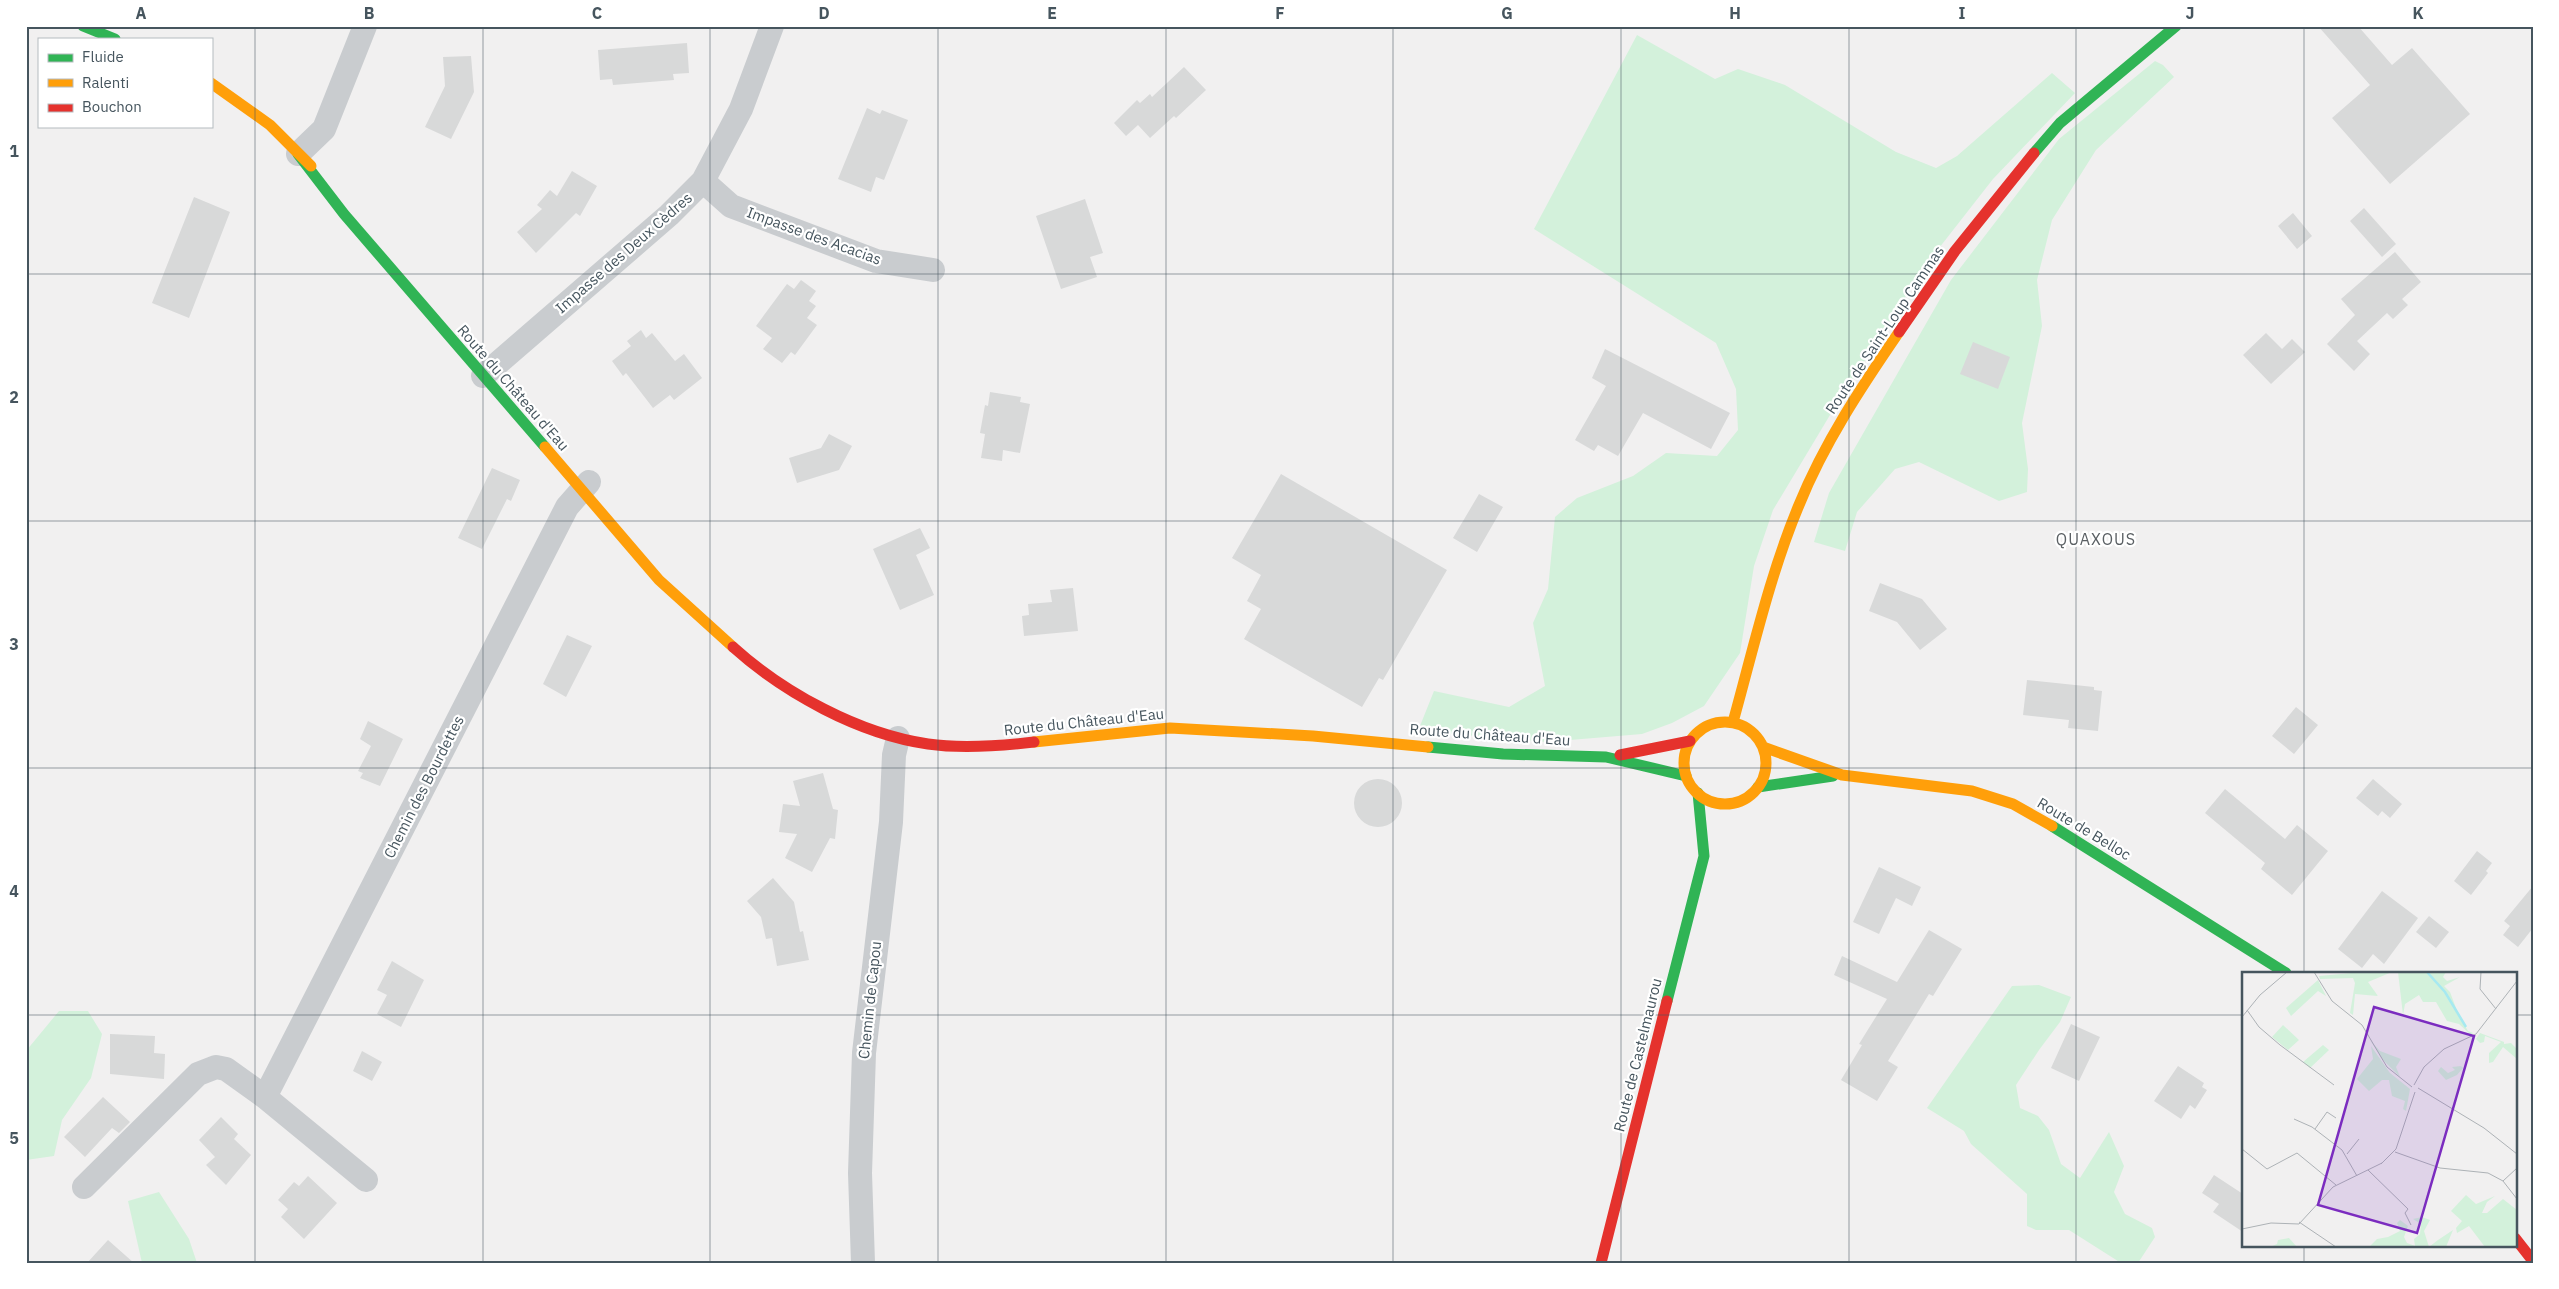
<svg xmlns="http://www.w3.org/2000/svg" width="2559" height="1289" font-family="'IBM Plex Sans',sans-serif">
  <rect width="100%" height="100%" fill="#f1f0f0"/>
  <path fill="#d3f1db" d="M 1637,35 L 1715,79 L 1738,69 L 1785,85 L 1896,152 L 1936,168 L 1957,156 L 2052,73 L 2075,93 L 1993,179 L 1925,266 L 1830,415 L 1773,510 L 1754,566 L 1740,653 L 1704,706 L 1672,723 L 1642,734 L 1546,742 L 1418,731 L 1434,691 L 1509,707 L 1545,686 L 1533,623 L 1548,589 L 1555,517 L 1577,498 L 1633,476 L 1666,453 L 1717,456 L 1738,430 L 1736,389 L 1716,343 L 1534,229 Z
    M 2155,61 L 2163,65 L 2174,77 L 2096,150 L 2052,220 L 2037,280 L 2042,326 L 2022,423 L 2028,469 L 2027,492 L 1999,501 L 1919,462 L 1895,469 L 1857,512 L 1845,551 L 1814,542 L 1829,493 L 1951,280 L 2059,139 Z
    M 2039,985 L 2071,997 L 2060,1022 L 2039,1050 L 2016,1085 L 2020,1108 L 2038,1116 L 2049,1130 L 2061,1164 L 2080,1178 L 2109,1132 L 2124,1166 L 2114,1192 L 2125,1214 L 2152,1228 L 2155,1237 L 2138,1263 L 2121,1263 L 2069,1230 L 2036,1230 L 2027,1226 L 2027,1194 L 1971,1144 L 1964,1131 L 1927,1108 L 2012,986 Z
    M 59,1011 L 88,1011 L 102,1034 L 91,1078 L 62,1120 L 54,1156 L 26,1160 L 26,1051 Z
    M 159,1192 L 189,1239 L 197,1263 L 142,1263 L 128,1201 Z"/>
  <path fill="#d8d9d9" d="M 2318,26 L 2358,26 L 2392,65 L 2412,48 L 2470,114 L 2390,184 L 2332,118 L 2370,85 Z
    M 687,43 L 689,73 L 673,74 L 674,80 L 613,85 L 612,79 L 600,80 L 598,50 Z
    M 471,56 L 474,92 L 451,139 L 425,127 L 445,86 L 443,57 Z
    M 1184,67 L 1206,90 L 1176,118 L 1174,116 L 1150,138 L 1138,125 L 1126,136 L 1114,123 L 1137,100 L 1140,103 L 1150,94 L 1152,97 Z
    M 867,108 L 880,114 L 882,110 L 908,120 L 884,180 L 876,177 L 871,192 L 838,179 Z
    M 572,171 L 597,186 L 580,216 L 576,213 L 536,253 L 517,232 L 542,209 L 537,205 L 550,190 L 557,196 Z
    M 194,197 L 230,212 L 189,318 L 152,303 Z
    M 1085,199 L 1103,253 L 1090,257 L 1097,277 L 1061,289 L 1036,216 Z
    M 2364,208 L 2396,244 L 2382,257 L 2350,221 Z
    M 2293,213 L 2312,236 L 2297,249 L 2278,226 Z
    M 2395,252 L 2421,282 L 2402,299 L 2408,305 L 2393,319 L 2387,313 L 2357,341 L 2370,354 L 2354,371 L 2327,344 L 2355,315 L 2341,299 Z
    M 801,280 L 816,291 L 809,301 L 816,306 L 807,318 L 817,325 L 795,355 L 791,352 L 782,363 L 763,349 L 772,338 L 756,326 L 787,284 L 794,289 Z
    M 641,330 L 646,338 L 652,333 L 675,361 L 684,354 L 702,378 L 674,400 L 670,395 L 653,408 L 626,373 L 623,376 L 612,361 L 631,346 L 627,341 Z
    M 2266,333 L 2282,349 L 2292,339 L 2305,352 L 2271,384 L 2243,355 Z
    M 1973,342 L 2010,357 L 1998,389 L 1960,374 Z
    M 1605,349 L 1730,413 L 1711,449 L 1643,413 L 1618,456 L 1598,445 L 1594,451 L 1575,440 L 1606,386 L 1592,378 Z
    M 990,392 L 1021,397 L 1020,402 L 1030,404 L 1020,453 L 1003,450 L 1002,461 L 981,458 L 985,434 L 980,433 L 985,405 L 988,406 Z
    M 829,434 L 852,446 L 839,470 L 797,483 L 789,458 L 821,448 Z
    M 492,468 L 520,480 L 511,501 L 507,499 L 482,549 L 458,538 Z
    M 1281,474 L 1447,570 L 1383,680 L 1379,678 L 1362,707 L 1244,639 L 1261,609 L 1247,601 L 1261,575 L 1232,558 Z
    M 1479,494 L 1503,507 L 1477,552 L 1453,538 Z
    M 920,528 L 930,548 L 916,555 L 934,595 L 900,610 L 873,549 Z
    M 1880,583 L 1922,599 L 1947,629 L 1920,650 L 1897,622 L 1869,611 Z
    M 1073,588 L 1078,631 L 1024,636 L 1022,616 L 1029,615 L 1028,604 L 1052,602 L 1050,590 Z
    M 567,635 L 592,646 L 566,697 L 543,684 Z
    M 2027,680 L 2094,687 L 2094,690 L 2102,691 L 2098,731 L 2068,728 L 2069,720 L 2023,715 Z
    M 2296,707 L 2318,725 L 2294,754 L 2272,736 Z
    M 368,721 L 403,739 L 380,786 L 360,778 L 363,773 L 358,771 L 371,746 L 360,739 Z
    M 823,773 L 833,809 L 838,810 L 835,839 L 830,838 L 812,872 L 785,858 L 797,834 L 779,832 L 783,804 L 800,806 L 793,781 Z
    M 2373,779 L 2402,804 L 2390,818 L 2382,811 L 2378,816 L 2356,798 Z
    M1354 803a24 24 0 1 1 48 0a24 24 0 1 1-48 0Z
    M 2225,789 L 2285,839 L 2297,825 L 2328,851 L 2292,895 L 2261,869 L 2265,863 L 2205,813 Z
    M 2477,851 L 2492,863 L 2486,871 L 2488,873 L 2471,895 L 2454,881 Z
    M 1879,867 L 1921,887 L 1912,906 L 1896,898 L 1879,934 L 1853,922 Z
    M 773,878 L 794,902 L 800,932 L 803,931 L 809,960 L 777,966 L 772,938 L 766,939 L 761,917 L 747,901 Z
    M 2533,886 L 2533,928 L 2518,947 L 2503,935 L 2510,926 L 2504,921 Z
    M 2382,891 L 2418,918 L 2384,964 L 2373,954 L 2362,968 L 2338,949 Z
    M 2429,916 L 2449,932 L 2436,948 L 2416,932 Z
    M 1929,930 L 1962,949 L 1933,996 L 1929,994 L 1888,1061 L 1898,1067 L 1877,1101 L 1841,1080 L 1862,1045 L 1859,1044 L 1887,999 L 1834,975 L 1842,956 L 1897,982 Z
    M 392,961 L 424,980 L 401,1027 L 377,1014 L 387,995 L 377,990 Z
    M 2071,1024 L 2100,1037 L 2079,1081 L 2051,1068 Z
    M 110,1034 L 155,1036 L 154,1053 L 165,1054 L 164,1079 L 110,1074 Z
    M 362,1051 L 382,1062 L 372,1081 L 353,1071 Z
    M 2178,1066 L 2204,1083 L 2202,1087 L 2207,1090 L 2195,1109 L 2190,1105 L 2181,1119 L 2154,1101 Z
    M 103,1097 L 130,1122 L 119,1133 L 112,1128 L 85,1157 L 64,1137 Z
    M 221,1117 L 238,1134 L 234,1139 L 251,1155 L 226,1185 L 206,1165 L 215,1157 L 199,1140 Z
    M 2214,1175 L 2243,1194 L 2243,1232 L 2213,1212 L 2219,1204 L 2202,1193 Z
    M 308,1176 L 337,1203 L 304,1239 L 281,1217 L 288,1209 L 278,1200 L 294,1182 L 299,1186 Z
    M 108,1240 L 134,1263 L 87,1263 Z"/>
  <g fill="none" stroke-linecap="round" stroke-linejoin="round">
    <path stroke="#c9cccf" stroke-width="24" d="M 298,154 L 324,129 L 365,26
      M 703,181 L 731,206 L 876,261 L 933,270
      M 483,376 L 669,215 L 703,181 L 741,109 L 772,26
      M 265,1097 L 366,1180
      M 84,1187 L 198,1074 L 216,1067 L 226,1069 L 265,1097 L 567,507 L 589,482
      M 863,1263 L 860,1173 L 864,1053 L 891,822 L 894,755 L 898,738"/>
    <path stroke="#30b455" stroke-width="11" d="M 83,26 L 115,39
      M 2034,153 L 2060,123 L 2176,26
      M 298,154 L 344,214 L 545,447
      M 1428,747 L 1503,754 L 1606,757 L 1686,776
      M 1758,787 L 1833,776
      M 2052,826 L 2286,973
      M 1667,1001 L 1704,856 L 1698,793"/>
    <path stroke="#ff9f0a" stroke-width="11" d="M 211,83 L 270,125 L 311,166
      M 545,447 L 659,580 L 733,647
      M 1733,722 C 1753,650 1770,574 1799,505 C 1824,443 1862,386 1899,332
      M1684 763a41 41 0 1 1 82 0a41 41 0 1 1-82 0Z
      M 1034,742 L 1170,728 L 1313,736 L 1428,747
      M 1763,747 L 1842,775 L 1972,791 L 2013,804 L 2052,826"/>
    <path stroke="#e5322d" stroke-width="11" d="M 1899,332 L 1955,251 L 2034,153
      M 733,647 C 784,693 859,734 928,744 C 963,749 1000,746 1034,742
      M 1620,755 L 1690,741
      M 2515,1238 L 2533,1261
      M 1601,1263 L 1667,1001"/>
  </g>
  <path fill="none" stroke="#46555e" stroke-width="1" stroke-opacity="0.55" d="M 255,26 L 255,1263M 483,26 L 483,1263M 710,26 L 710,1263M 938,26 L 938,1263M 1166,26 L 1166,1263M 1393,26 L 1393,1263M 1621,26 L 1621,1263M 1849,26 L 1849,1263M 2076,26 L 2076,1263M 2304,26 L 2304,973M 26,274 L 2533,274M 26,521 L 2533,521M 26,768 L 2533,768M 26,1015 L 2243,1015M 2515,1015 L 2533,1015M 2304,1245 L 2304,1263"/>
  <g text-anchor="middle" stroke-width="4.5" stroke-linejoin="round" paint-order="stroke">
    <g font-size="15" fill="#46555e" stroke="#fff">
      <text transform="translate(814 236) rotate(20)" y="5">Impasse des Acacias</text>
      <text transform="translate(624 253) rotate(-41)" y="5">Impasse des Deux Cèdres</text>
      <text transform="translate(1885 330) rotate(-56)" y="5">Route de Saint-Loup Cammas</text>
      <text transform="translate(513 388) rotate(49)" y="5">Route du Château d'Eau</text>
      <text transform="translate(1084 722) rotate(-6)" y="5">Route du Château d'Eau</text>
      <text transform="translate(1490 735) rotate(4)" y="5">Route du Château d'Eau</text>
      <text transform="translate(424 787) rotate(-63)" y="5">Chemin des Bourdettes</text>
      <text transform="translate(2084 829) rotate(31)" y="5">Route de Belloc</text>
      <text transform="translate(870 1000) rotate(-84)" y="5">Chemin de Capou</text>
      <text transform="translate(1638 1055) rotate(-76)" y="5">Route de Castelmaurou</text>
    </g>
    <g font-size="16" letter-spacing="1" fill="#5b6064" stroke="#fff">
      <text x="2096" y="545">QUAXOUS</text>
    </g>
  </g>
  <g transform="translate(2242 972)">
    <rect width="275" height="275" fill="#f1f0f0"/>
    <path d="M 120,0 L 150,0 L 126,10 L 136,24 L 113,22 L 111,43 L 108,41 L 113,11 L 111,6 L 78,7 L 77,4 ZM 156,0 L 204,0 L 201,5 L 205,9 L 218,5 L 202,14 L 208,20 L 217,44 L 226,59 L 231,61 L 229,63 L 217,52 L 205,49 L 194,30 L 181,30 L 177,23 L 163,32 L 161,43 ZM 76,8 L 84,24 L 76,19 L 49,44 L 44,36 ZM 41,53 L 57,68 L 46,78 L 30,65 ZM 238,61 L 262,70 L 262,72 L 269,71 L 275,77 L 275,87 L 261,75 L 251,90 L 247,91 L 247,81 L 259,70 L 243,64 L 242,70 L 238,71 L 234,67 ZM 128,68 L 138,79 L 159,87 L 154,95 L 158,105 L 141,88 ZM 81,73 L 87,78 L 68,96 L 61,90 ZM 129,74 L 148,101 L 168,117 L 164,139 L 161,137 L 163,129 L 150,124 L 147,108 L 140,108 L 127,119 L 115,107 L 131,87 ZM 219,94 L 221,96 L 215,103 L 204,108 L 196,99 L 199,95 L 206,101 L 213,98 L 210,95 ZM 224,223 L 234,232 L 253,224 L 245,230 L 240,241 L 245,241 L 261,227 L 275,238 L 275,275 L 243,275 L 227,254 L 215,261 L 214,256 L 220,249 L 209,239 ZM 180,245 L 188,248 L 182,259 L 187,275 L 128,274 L 135,267 L 146,265 L 158,259 L 155,251 L 158,248 L 166,254 L 162,265 L 165,271 L 173,274 L 172,267 L 178,262 L 179,252 L 171,247 ZM 211,258 L 204,275 L 187,275 L 196,268 ZM 47,266 L 55,275 L 28,275 L 35,272 L 36,268 Z" fill="#d3f1db"/>
    <path fill="none" stroke="#a6e9f1" stroke-width="2.5" d="M 185,0 L 203,20 L 224,55"/>
    <path fill="none" stroke="#adb2b6" stroke-width="1" d="M 72,0 L 90,29 L 120,53 L 145,95 L 170,115M 239,0 L 238,17 L 254,37M 5,38 L 17,55 L 38,73 L 92,113M 0,45 L 18,23 L 45,0M 172,113 L 182,95 L 202,77 L 234,62 L 275,9M 176,116 L 242,156 L 275,182M 52,147 L 70,155 L 100,178 L 115,204M 73,157 L 85,140 L 94,146M 0,177 L 25,197 L 55,181 L 94,213M 153,180 L 198,196 L 246,201 L 261,209 L 275,196M 105,182 L 117,167M 139,192 L 154,177 L 173,120M 126,198 L 166,237 L 163,241 L 169,253M 261,209 L 275,227M 57,250 L 94,275M 0,257 L 29,251 L 57,252 L 91,215 L 140,191"/>
    <path fill="#7b2cbf" fill-opacity="0.15" stroke="#7b2cbf" stroke-width="2.5" d="M 132,35 L 232,64 L 175,261 L 76,233 Z"/>
    <rect width="275" height="275" fill="none" stroke="#46555e" stroke-width="2.5"/>
  </g>
  <rect width="2559" height="1289" fill="none" stroke="#ffffff" stroke-width="55"/>
  <rect x="38" y="38" width="175" height="90" fill="#ffffff" stroke="#b5bbbf"/>
  <rect x="48" y="54" width="25" height="8" fill="#30b455" stroke="#b5bbbf"/>
  <text x="82" y="62" font-size="15" fill="#46555e">Fluide</text>
  <rect x="48" y="79" width="25" height="8" fill="#ff9f0a" stroke="#b5bbbf"/>
  <text x="82" y="88" font-size="15" fill="#46555e">Ralenti</text>
  <rect x="48" y="104" width="25" height="8" fill="#e5322d" stroke="#b5bbbf"/>
  <text x="82" y="112" font-size="15" fill="#46555e">Bouchon</text>
  <rect x="28" y="28" width="2504" height="1234" fill="none" stroke="#46555e" stroke-width="2"/>
  <g font-size="16" text-anchor="middle" font-weight="bold" fill="#46555e">
    <text x="141" y="19">A</text>
    <text x="369" y="19">B</text>
    <text x="597" y="19">C</text>
    <text x="824" y="19">D</text>
    <text x="1052" y="19">E</text>
    <text x="1280" y="19">F</text>
    <text x="1507" y="19">G</text>
    <text x="1735" y="19">H</text>
    <text x="1962" y="19">I</text>
    <text x="2190" y="19">J</text>
    <text x="2418" y="19">K</text>
    <text x="14" y="157">1</text>
    <text x="14" y="403">2</text>
    <text x="14" y="650">3</text>
    <text x="14" y="897">4</text>
    <text x="14" y="1144">5</text>
  </g>
</svg>
